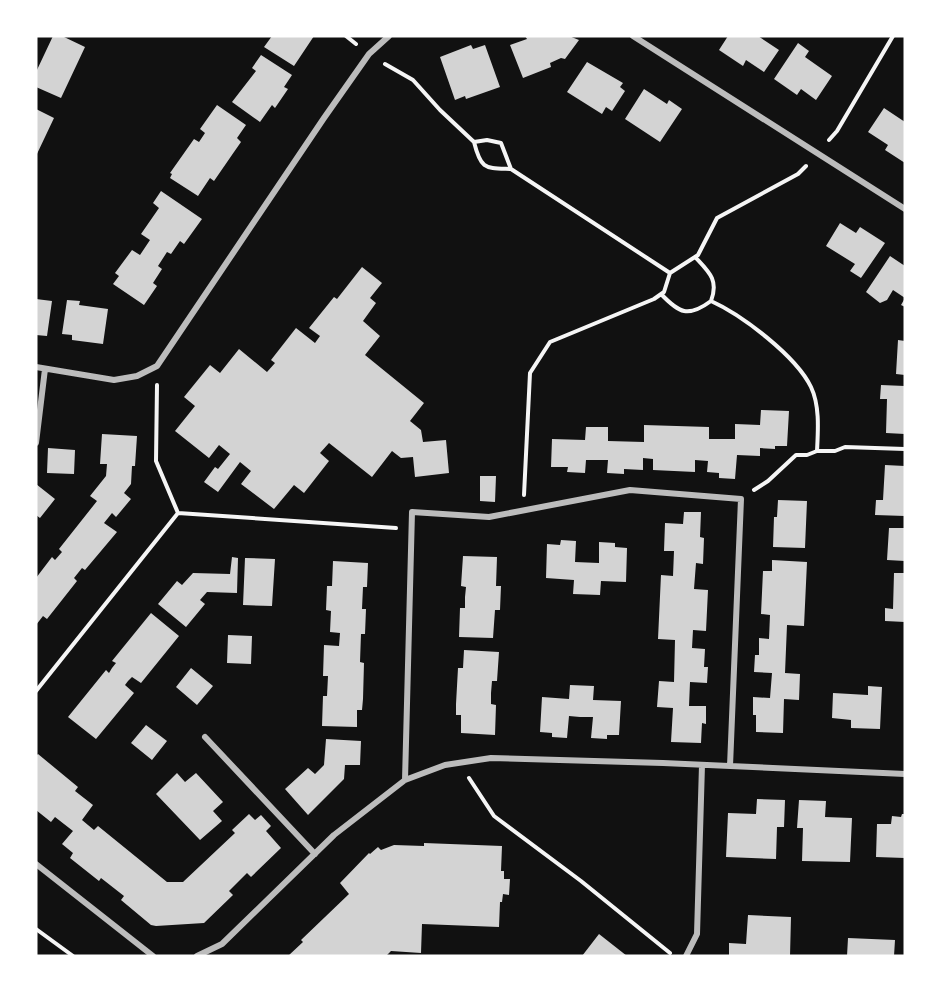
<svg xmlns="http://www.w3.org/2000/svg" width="941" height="992" font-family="'Fira Sans Condensed',sans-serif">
  <rect width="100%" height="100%" fill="#111"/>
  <path fill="#d3d3d3" d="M 53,36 L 62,36 L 85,47 L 61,98 L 36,87 L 36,72 Z
    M 272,36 L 314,36 L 294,66 L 264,47 Z
    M 525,36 L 569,36 L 579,40 L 565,59 L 561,58 L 550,63 L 551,67 L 523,78 L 510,45 L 527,39 Z
    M 728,36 L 758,36 L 779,50 L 764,72 L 746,60 L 743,66 L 719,50 Z
    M 798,43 L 809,51 L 805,57 L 832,76 L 816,100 L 801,89 L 797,95 L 774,79 Z
    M 471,45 L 473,49 L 485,45 L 500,87 L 466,99 L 465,96 L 455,100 L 440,57 Z
    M 261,55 L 292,75 L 284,87 L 288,89 L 275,108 L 272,105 L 260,122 L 232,102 L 256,71 L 252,68 Z
    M 587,62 L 623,83 L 620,87 L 625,91 L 612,111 L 606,107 L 602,114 L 567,92 Z
    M 644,89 L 667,104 L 669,100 L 682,109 L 660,142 L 625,119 Z
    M 217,105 L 246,125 L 237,138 L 241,142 L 234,152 L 214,181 L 210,178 L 198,196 L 170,178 L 172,174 L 170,173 L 194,139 L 199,142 L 205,133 L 200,129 Z
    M 884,108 L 905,122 L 905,163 L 885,150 L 888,145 L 868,132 Z
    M 36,109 L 54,118 L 36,156 Z
    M 161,191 L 202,219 L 184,244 L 180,241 L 171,254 L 167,252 L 158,266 L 162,269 L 153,283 L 157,286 L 144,305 L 113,284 L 119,276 L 115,273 L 132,250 L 140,255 L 150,240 L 141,234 L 159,208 L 153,203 Z
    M 840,223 L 856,233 L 860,227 L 885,243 L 861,278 L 850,271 L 855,264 L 826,246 Z
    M 890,256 L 905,266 L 905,307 L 901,305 L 905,298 L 893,290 L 887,300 L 880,303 L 866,292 Z
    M 362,267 L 382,283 L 370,298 L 376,303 L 363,321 L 380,336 L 365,355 L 424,403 L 410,421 L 421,430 L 423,442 L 446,440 L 449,473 L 415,477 L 413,457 L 401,458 L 392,451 L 372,477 L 329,443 L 320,453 L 329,461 L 304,493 L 294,485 L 274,509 L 241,484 L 251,471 L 240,462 L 218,492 L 204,482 L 215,467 L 218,469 L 230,454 L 219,445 L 209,458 L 175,431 L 195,406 L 184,397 L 210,365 L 220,373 L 239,349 L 267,372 L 275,363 L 271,360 L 296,328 L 315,343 L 320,336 L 309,328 L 334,297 L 337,299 Z
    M 36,299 L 52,301 L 47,336 L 36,335 Z
    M 67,300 L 80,301 L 79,305 L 108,309 L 103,344 L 72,340 L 72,335 L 62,334 Z
    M 898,340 L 905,341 L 905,375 L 896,374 Z
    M 881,385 L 905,386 L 905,434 L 886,433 L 887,399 L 880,399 Z
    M 761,410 L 789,411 L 787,446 L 775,446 L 775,449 L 760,448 L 760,456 L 737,455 L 735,479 L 719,478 L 719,473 L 707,472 L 708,461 L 695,460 L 695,472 L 653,470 L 653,459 L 643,458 L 643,470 L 624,469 L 624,474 L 607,473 L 608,460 L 586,460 L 585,473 L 567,472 L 568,467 L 551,467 L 552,439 L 585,440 L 586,427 L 608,427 L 608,441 L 644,442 L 644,425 L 709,427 L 709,439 L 735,439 L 735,424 L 760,425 Z
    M 102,434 L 137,436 L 135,466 L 132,466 L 131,484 L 124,493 L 131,499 L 116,517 L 112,513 L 104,523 L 117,532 L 85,570 L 82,568 L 74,578 L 77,581 L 47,619 L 43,616 L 36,625 L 36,578 L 52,557 L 55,560 L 62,552 L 59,549 L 97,501 L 90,496 L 106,476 L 107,464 L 100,464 Z
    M 48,448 L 75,450 L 74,474 L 47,473 Z
    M 885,465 L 905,466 L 905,516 L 875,515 L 876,500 L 883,500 Z
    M 480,476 L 496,476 L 495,502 L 480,501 Z
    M 36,484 L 55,499 L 40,518 L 36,515 Z
    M 778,500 L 807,501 L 805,548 L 773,547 L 774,517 L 777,517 Z
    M 684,512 L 701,512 L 700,537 L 704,538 L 703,564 L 696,563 L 694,589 L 708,590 L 706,631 L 693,630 L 692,648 L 705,649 L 704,667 L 708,667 L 707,683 L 690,682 L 689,706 L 706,706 L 706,724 L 702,723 L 701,743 L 671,742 L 673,708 L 657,707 L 659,681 L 674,682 L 675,640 L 658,639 L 661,575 L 673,576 L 674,551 L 664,551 L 665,523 L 683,524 Z
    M 889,528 L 905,528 L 905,561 L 887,560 Z
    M 561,540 L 576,541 L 575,562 L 599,563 L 599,542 L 615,543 L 615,547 L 627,548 L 626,582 L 601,581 L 600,595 L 573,594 L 574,580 L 546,578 L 547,544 L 560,545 Z
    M 463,556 L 497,557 L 496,586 L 501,586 L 500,610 L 495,610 L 493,638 L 459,637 L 460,608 L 465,608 L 465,597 L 466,587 L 461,586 Z
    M 232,557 L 238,558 L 237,593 L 207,592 L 200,600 L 205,604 L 186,627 L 158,604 L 177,581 L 182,585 L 193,573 L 230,574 Z
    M 245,558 L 275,559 L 272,606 L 243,605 Z
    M 772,560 L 807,562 L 804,626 L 787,625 L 785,673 L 800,674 L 799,700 L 784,699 L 783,733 L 756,732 L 756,715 L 753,715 L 753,697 L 770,698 L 772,673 L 754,672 L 755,655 L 759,655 L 759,638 L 769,639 L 770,615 L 761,614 L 763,571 L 772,571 Z
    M 333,561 L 368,563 L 367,587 L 363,587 L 362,609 L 366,609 L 365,634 L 361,634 L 360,662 L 364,663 L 363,699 L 362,710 L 357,710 L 357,727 L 322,726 L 323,696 L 327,696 L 328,676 L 323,676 L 324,645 L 339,646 L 340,633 L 330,632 L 331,611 L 326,610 L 327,586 L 332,586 Z
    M 894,573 L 905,573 L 905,622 L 885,621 L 885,608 L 893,609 Z
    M 151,613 L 179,636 L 141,683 L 132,677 L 128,681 L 125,685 L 134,693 L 96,739 L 68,717 L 106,670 L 109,673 L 112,668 L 116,663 L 112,661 Z
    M 228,635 L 252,636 L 251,664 L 227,663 Z
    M 464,650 L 499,652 L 497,681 L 492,681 L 491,693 L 491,704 L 496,705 L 495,735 L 461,733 L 461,715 L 456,715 L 456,704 L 458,668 L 463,668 Z
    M 191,668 L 213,686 L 197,705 L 176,687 Z
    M 570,685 L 594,686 L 593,700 L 621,701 L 619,735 L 607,735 L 607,739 L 591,738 L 593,717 L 580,717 L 569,716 L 567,738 L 552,737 L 552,733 L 540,732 L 542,697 L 569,699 Z
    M 868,686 L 882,687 L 880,729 L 851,728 L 851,720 L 832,718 L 833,693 L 868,695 Z
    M 146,725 L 167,741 L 152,760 L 131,743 Z
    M 326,739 L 361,741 L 360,765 L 345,765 L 344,779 L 308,815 L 285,789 L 308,768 L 315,774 L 324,765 Z
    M 38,754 L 78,787 L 75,791 L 93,805 L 82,820 L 94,830 L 98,826 L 167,882 L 183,882 L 235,833 L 232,830 L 249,814 L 255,820 L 261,815 L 271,826 L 266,831 L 281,848 L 251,877 L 247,873 L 229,891 L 233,895 L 204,923 L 156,926 L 151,925 L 121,900 L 124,896 L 101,878 L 99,881 L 70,858 L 73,853 L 62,844 L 73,831 L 55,817 L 51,822 L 36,810 L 36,756 Z
    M 177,773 L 185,782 L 196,773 L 223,802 L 213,811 L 222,821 L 200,840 L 156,794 Z
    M 757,799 L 785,800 L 784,827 L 777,827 L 776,859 L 726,857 L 728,813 L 756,814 Z
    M 799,800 L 826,801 L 825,817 L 852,818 L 850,862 L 802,861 L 803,828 L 797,828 Z
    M 902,814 L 905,814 L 905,858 L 876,857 L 877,824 L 891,824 L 892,816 L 901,817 Z
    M 424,843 L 502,846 L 501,871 L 504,871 L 504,879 L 510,879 L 509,895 L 503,894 L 502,902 L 500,902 L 499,927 L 422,924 L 421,953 L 391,951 L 386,956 L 288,956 L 303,942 L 301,940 L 349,894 L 340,883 L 369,853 L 370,854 L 378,847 L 381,850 L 394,845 L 424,846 Z
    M 748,915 L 791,917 L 790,956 L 729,956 L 729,943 L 746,944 Z
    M 599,934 L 627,956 L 582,956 Z
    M 848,938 L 895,940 L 894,956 L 847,956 Z"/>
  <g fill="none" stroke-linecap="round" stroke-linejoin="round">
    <path stroke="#f5f5f5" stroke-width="4" d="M 346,36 L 356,44
      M 385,64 L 413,80 L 440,110 L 474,142 L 487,140 L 501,143 L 511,169 L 670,273
      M 829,140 L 837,131 L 893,36
      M 474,142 C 481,170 485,168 511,169
      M 695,257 C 709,272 719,280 711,301
      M 661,294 C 679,313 688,318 711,301 C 742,315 796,356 811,387 C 820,406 818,431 817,451
      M 157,385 L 156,461 L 178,513
      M 754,490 L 768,481 L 796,455 L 807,455 L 817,451 L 835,451 L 845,447 L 905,449
      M 524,495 L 530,373 L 550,342 L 654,299 L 664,292 L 670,273 L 698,255 L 717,218 L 798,174 L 806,166
      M 178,513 L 396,528
      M 36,691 L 178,513
      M 469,778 L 494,816 L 581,881 L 670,953
      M 36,929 L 73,956"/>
    <path stroke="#bcbcbc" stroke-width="6" d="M 633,36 L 905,209
      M 36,367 L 114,380 L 137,376 L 157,366 L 324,118 L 369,54 L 389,36
      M 36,443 L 45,369
      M 205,737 L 315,854
      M 405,780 L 412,512 L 489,517 L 630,490 L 741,499 L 730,766
      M 36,864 L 153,956
      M 197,956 L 222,944 L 334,835 L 405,780 L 445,765 L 491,758 L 663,763 L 905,774
      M 686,956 L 697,934 L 702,765"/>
  </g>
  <rect width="941" height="992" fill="none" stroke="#ffffff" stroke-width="75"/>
</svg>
